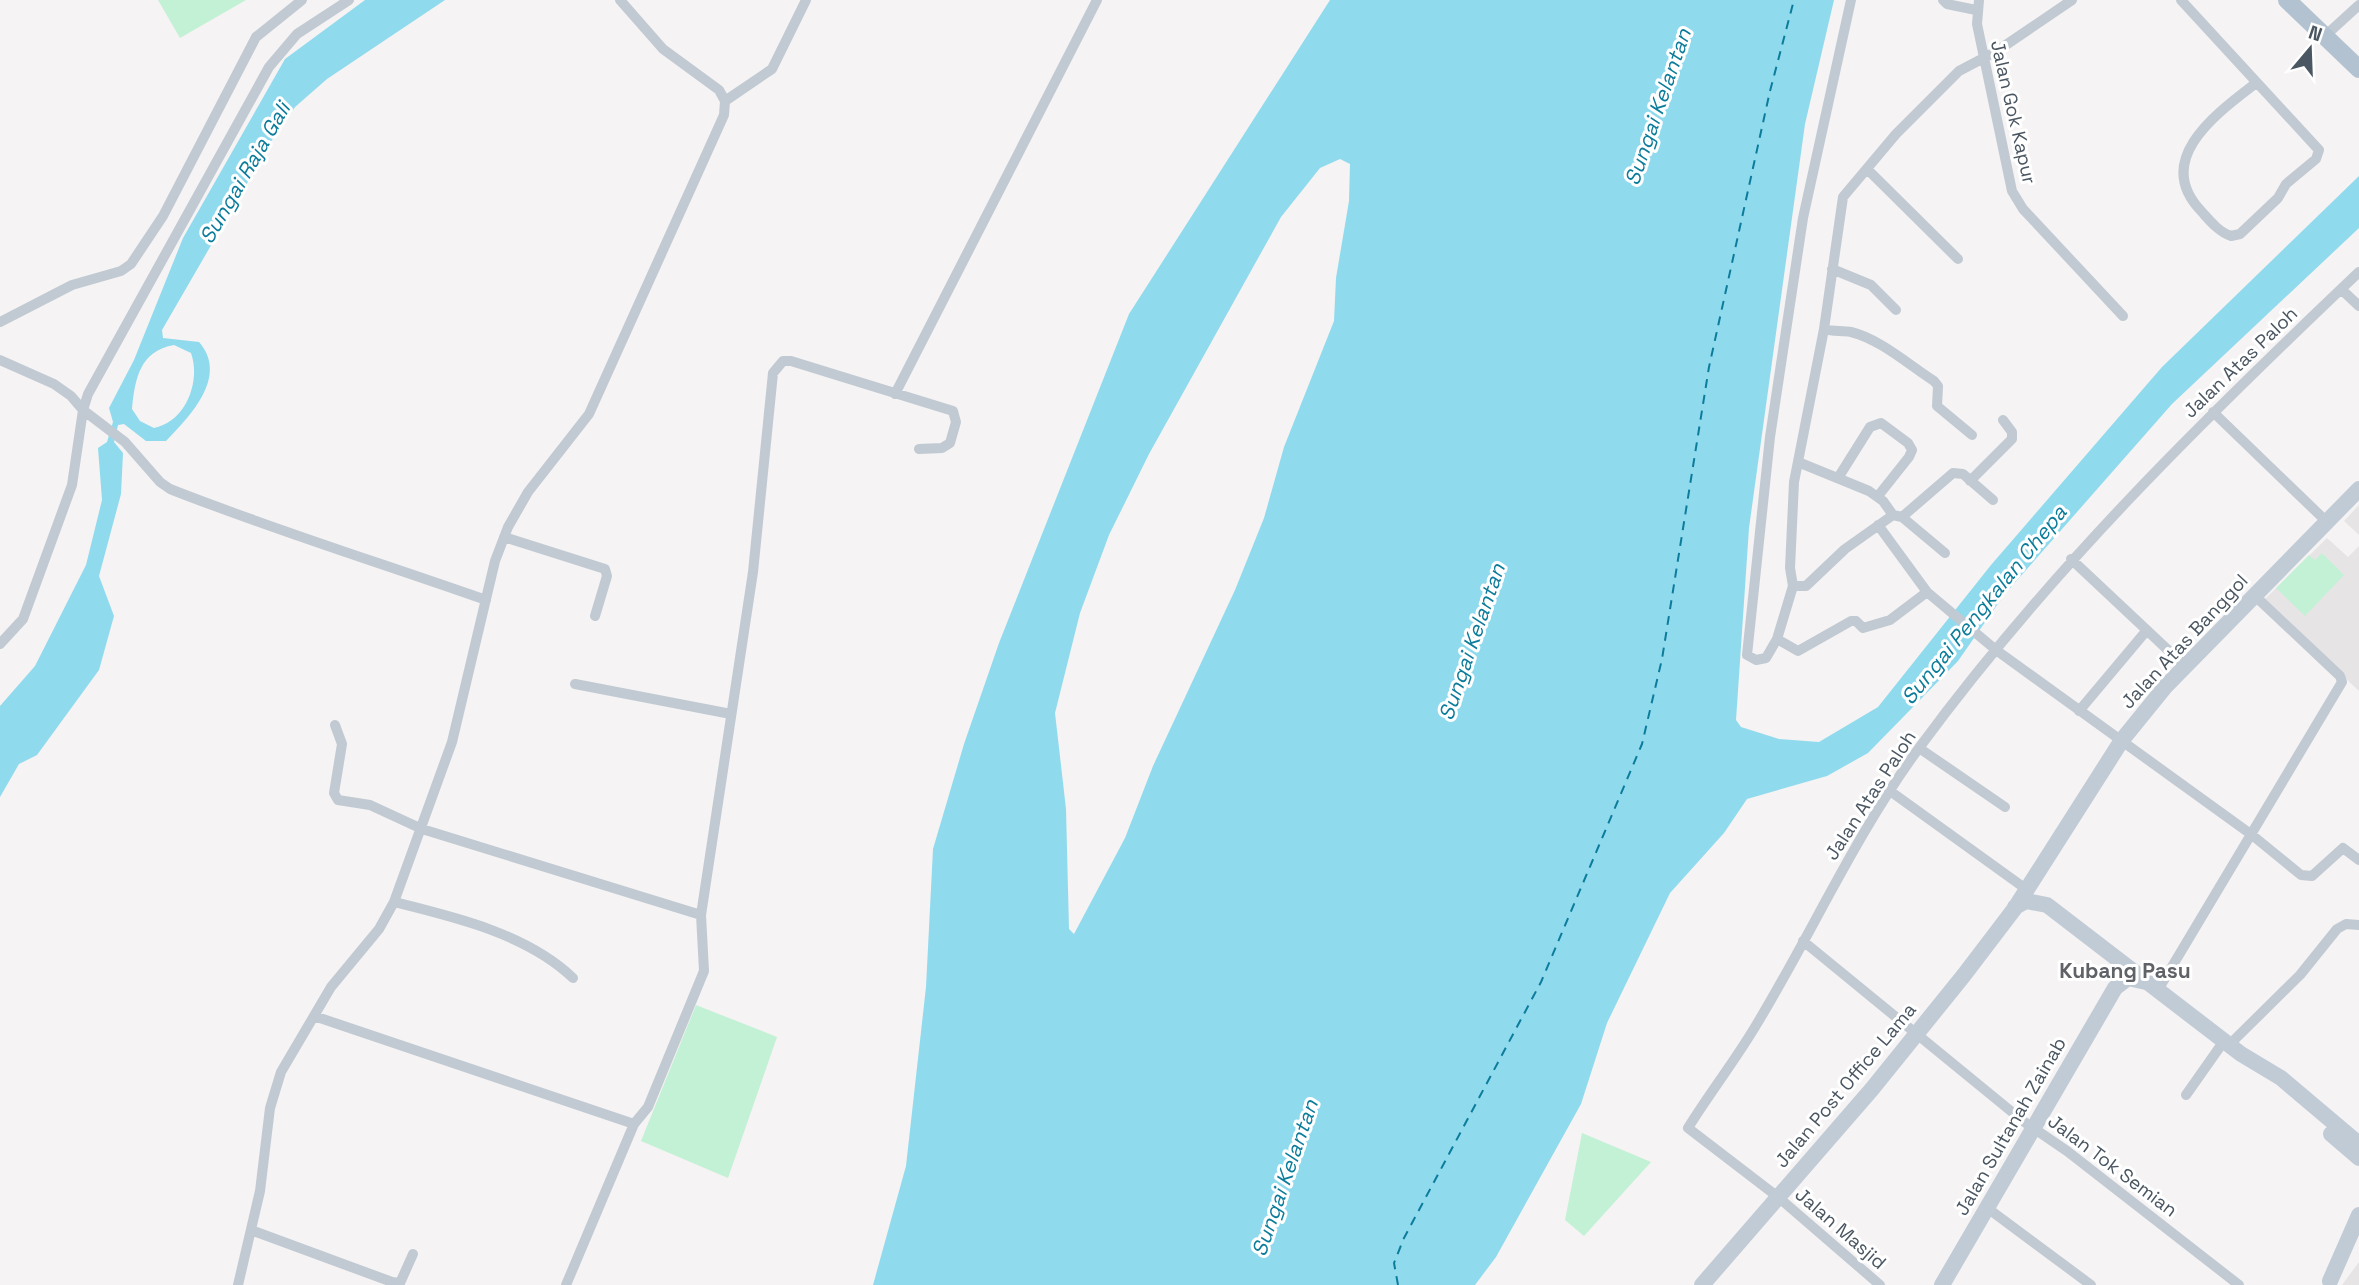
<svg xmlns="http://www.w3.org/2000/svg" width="2359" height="1285" font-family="'Space Grotesk',sans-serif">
  <rect width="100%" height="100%" fill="#f5f3f3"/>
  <path fill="#e6e4e5" d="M 2359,505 L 2359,535 L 2344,521 Z
    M 2327,538 L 2348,557 L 2359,546 L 2359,691 L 2263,601 Z
    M 2359,1262 L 2359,1285 L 2342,1285 Z"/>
  <path fill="#c3f1d5" d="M 158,0 L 246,0 L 180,38 Z
    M 2322,553 L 2344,575 L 2305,616 L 2276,588 L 2309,555 L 2315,560 Z
    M 696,1005 L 777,1037 L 728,1178 L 641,1141 Z
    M 1582,1133 L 1651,1162 L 1584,1236 L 1565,1220 Z"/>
  <path fill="#90daee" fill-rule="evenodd" d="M 365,0 L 445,0 L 327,79 L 295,107 L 272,140 L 162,330 L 163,338 L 199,342 C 229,376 190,416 166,441 L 146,441 L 124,424 L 118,425 L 114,442 L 123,453 L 121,494 L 99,576 L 114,616 L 99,670 L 37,755 L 19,764 L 0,797 L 0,706 L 35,666 L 86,565 L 102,500 L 98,448 L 107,442 L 113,422 L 109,408 L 134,360 L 183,238 L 285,59 ZM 174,345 L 191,353 C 201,381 186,422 154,428 L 140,421 L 132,409 C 135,378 140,351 174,345 Z
    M 1330,0 L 1834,0 L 1805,124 L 1749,528 L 1736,720 L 1741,727 L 1779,739 L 1819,742 L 1878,707 L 1991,565 L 2162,367 L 2359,176 L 2359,228 L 2172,404 L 2004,595 L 1958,661 L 1868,753 L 1827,776 L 1747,799 L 1724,833 L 1670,893 L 1607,1023 L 1581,1104 L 1496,1257 L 1475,1285 L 873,1285 L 906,1166 L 926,987 L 933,849 L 964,744 L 999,643 L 1129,314 ZM 1340,159 L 1350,164 L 1349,201 L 1336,278 L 1334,321 L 1284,447 L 1264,518 L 1235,590 L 1153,766 L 1125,838 L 1074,934 L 1069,929 L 1066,809 L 1055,713 L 1080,613 L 1109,535 L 1149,454 L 1281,217 L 1320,168 Z"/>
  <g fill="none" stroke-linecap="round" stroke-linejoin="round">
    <path stroke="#0c7c9b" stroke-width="2" stroke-dasharray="9 7" stroke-linecap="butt" d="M 1398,1285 L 1394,1263 L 1404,1238 L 1541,982 L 1642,744 L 1662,659 L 1709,367 L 1770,91 L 1794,0"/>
    <path stroke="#c1cad2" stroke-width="10" d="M 1943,0 L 1947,4 L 1976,10
      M 1979,0 L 1977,24 L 2012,191 L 2023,209 L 2123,316
      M 2181,0 L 2319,150 L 2316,159 L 2286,184 L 2278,198 L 2240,234 L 2231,236 C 2219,232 2210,221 2202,212 C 2151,160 2217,113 2256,83
      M 2325,36 L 2359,5
      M 725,101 L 772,69 L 806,0
      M 1867,169 L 1958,259
      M 1832,269 L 1871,285 L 1896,310
      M 2341,289 L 2359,306
      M 0,322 L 72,285 L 121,271 L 131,264 L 163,216 L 256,37 L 302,0
      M 1824,329 C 1834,332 1842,330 1851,332 C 1880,339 1909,365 1934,381 L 1938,386 L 1937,406 L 1972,435
      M 0,360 L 54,384 L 71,396 L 83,410 L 125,442 L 160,482 L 170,489 C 274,530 381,563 486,600
      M 895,394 L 1097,0
      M 2213,412 L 2327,522
      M 1798,462 L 1869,491 L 1883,501 L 1893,515 L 1902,517 L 1945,553
      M 1838,478 L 1870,427 L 1881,423 L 1908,443 L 1912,450 L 1909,457 L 1878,496
      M 1970,481 L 2012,439 L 2012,432 L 2003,420
      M 1893,515 L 1845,549 L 1806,586 L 1793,586 L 1790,568 L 1794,482 L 1824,329 L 1843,197 L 1896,134 L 1959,71 L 1997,51 L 2072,0
      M 1902,517 L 1953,473 L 1963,474 L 1993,500
      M 1878,525 L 1927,592 L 1996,650 L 2252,835 L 2301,875 L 2312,876 L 2343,848 L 2359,860
      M 504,537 L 605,569 L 607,576 L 595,616
      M 2071,559 L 2185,666
      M 1793,586 L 1777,639 L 1798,651 L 1851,621 L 1856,621 L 1863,628 L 1890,620 L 1927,592
      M 1777,639 L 1766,658 L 1756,660 L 1747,655 L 1770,437 L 1803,218 L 1851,0
      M 0,644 L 23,619 L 72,485 L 83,410 L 88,394 L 269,67 L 297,34 L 349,0
      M 575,684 L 731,714
      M 2079,711 L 2147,630
      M 335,725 L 342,744 L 334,793 L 338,800 L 370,805 L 422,829 L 701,915
      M 1919,748 L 2005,807
      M 1890,791 L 2026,889
      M 394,902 C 455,917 527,934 573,978
      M 1803,941 L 2023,1121 L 2067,1151 L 2239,1285
      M 2158,990 L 2342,682 L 2340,676 L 2254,595
      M 314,1016 L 634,1124
      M 2229,1045 L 2300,975 L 2337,929 L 2346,924 L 2359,925
      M 2186,1095 L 2224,1041
      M 1986,1207 L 2091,1285
      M 251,1230 L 392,1282 L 400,1283 L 413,1254
      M 238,1285 L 260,1191 L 270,1108 L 281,1072 L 331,987 L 379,929 L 394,902 L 452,742 L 495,561 L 508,527 L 528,492 L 589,414 L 724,115 L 725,101 L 719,90 L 663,49 L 620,0
      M 566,1285 L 634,1124 L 648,1107 L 704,971 L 701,915 L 753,572 L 773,373 L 783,361 L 791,361 L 953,411 L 956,422 L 950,443 L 942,448 L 919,449
      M 1880,1285 L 1778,1197 L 1688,1128 C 1709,1094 1734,1062 1755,1027 C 1811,935 1855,835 1919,748 C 2049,571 2201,422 2359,272"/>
    <path stroke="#c1cbd6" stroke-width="16" d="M 2015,907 L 2026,901 L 2047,905 L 2241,1054 L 2281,1078 L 2359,1144
      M 2331,1134 L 2359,1158
      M 2330,1281 L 2359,1215
      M 1702,1285 L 1872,1089 L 1964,975 L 2015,908 L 2122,740 L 2165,687 L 2359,489
      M 1942,1285 L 2115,988 L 2128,978 L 2146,982"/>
    <path stroke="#b3c2d1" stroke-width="18" d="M 2287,0 L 2359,69"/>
  </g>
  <g text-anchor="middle" stroke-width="6" stroke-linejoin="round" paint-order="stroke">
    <g font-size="19" fill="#4a5661" stroke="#fff">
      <text transform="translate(2014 112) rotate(77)" y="7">Jalan Gok Kapur</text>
      <text transform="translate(2240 362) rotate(-44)" y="7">Jalan Atas Paloh</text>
      <text transform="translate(2184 641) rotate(-47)" y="7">Jalan Atas Banggol</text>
      <text transform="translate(1870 795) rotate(-57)" y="7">Jalan Atas Paloh</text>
      <text transform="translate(1845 1085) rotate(-50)" y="7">Jalan Post Office Lama</text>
      <text transform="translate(2010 1126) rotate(-60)" y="7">Jalan Sultanah Zainab</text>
      <text transform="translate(2113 1165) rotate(37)" y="7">Jalan Tok Semian</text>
      <text transform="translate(1841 1228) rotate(41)" y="7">Jalan Masjid</text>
    </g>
    <g font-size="21" font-style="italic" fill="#0c7c9b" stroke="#fff">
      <text transform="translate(1658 107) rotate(-71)" y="7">Sungai Kelantan</text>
      <text transform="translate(245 173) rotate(-60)" y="7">Sungai Raja Gali</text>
      <text transform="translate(1984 605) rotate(-51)" y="7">Sungai Pengkalan Chepa</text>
      <text transform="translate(1472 642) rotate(-71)" y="7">Sungai Kelantan</text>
      <text transform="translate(1285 1178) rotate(-71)" y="7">Sungai Kelantan</text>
    </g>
    <g font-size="21" font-weight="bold" fill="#5f6368" stroke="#fff">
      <text x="2125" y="978">Kubang Pasu</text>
    </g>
  </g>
  <g transform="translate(2310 49) rotate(19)" stroke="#ffffff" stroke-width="5" paint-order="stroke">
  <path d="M0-5L12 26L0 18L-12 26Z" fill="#4a5661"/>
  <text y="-10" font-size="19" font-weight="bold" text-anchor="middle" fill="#4a5661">N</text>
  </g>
</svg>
